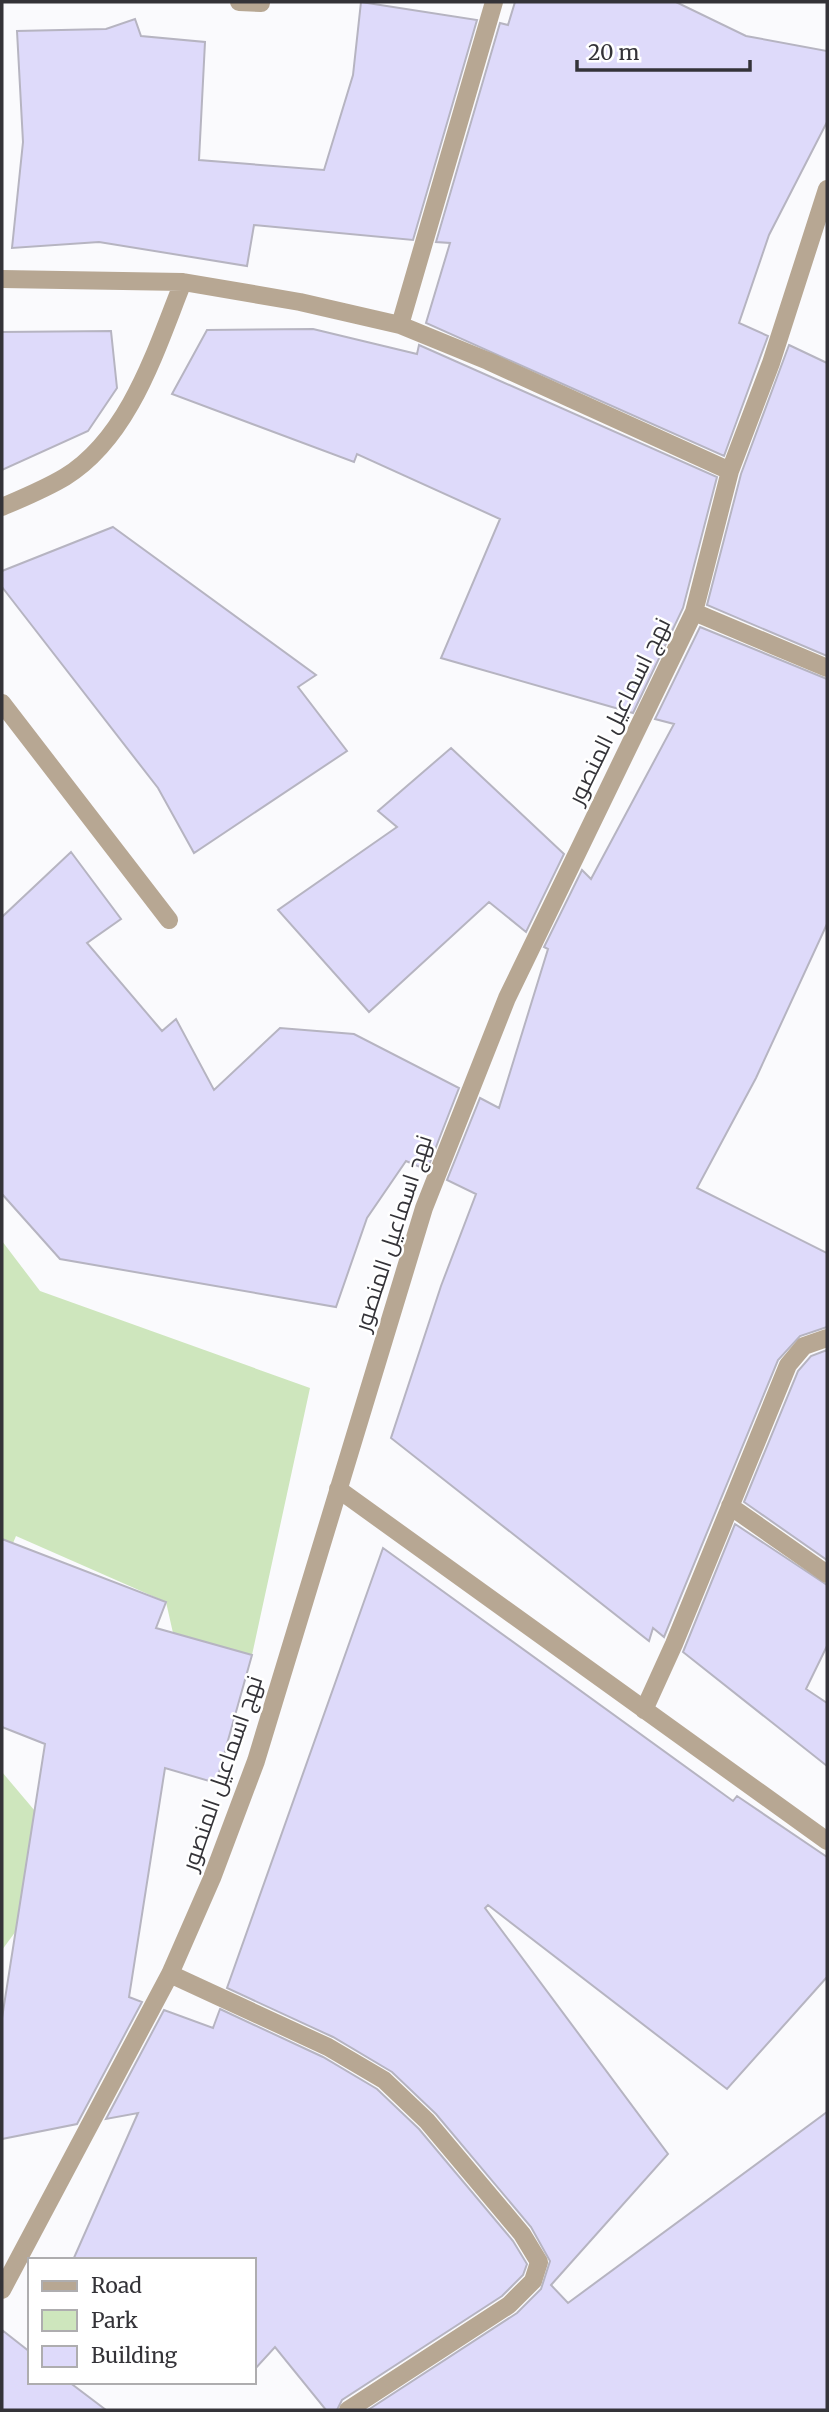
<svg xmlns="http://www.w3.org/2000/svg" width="829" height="2412" font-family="Merriweather,Cairo,serif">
  <rect width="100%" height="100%" fill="#fafafd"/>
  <path fill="#cee6bd" d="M 2,1241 L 40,1291 L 310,1388 L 252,1655 L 173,1633 L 166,1602 L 16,1536 L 2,1569 Z
    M 2,1772 L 35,1811 L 16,1931 L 2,1950 Z"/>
  <path fill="#dedafa" stroke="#b6b4c1" stroke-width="2" d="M 361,2 L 477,20 L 413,240 L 254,225 L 247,266 L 99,242 L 12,248 L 23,142 L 17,31 L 106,29 L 135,19 L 141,36 L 205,42 L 199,160 L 324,170 L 353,75 Z
    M 515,2 L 676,2 L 746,36 L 827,51 L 827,122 L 769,235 L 739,323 L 768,336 L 724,456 L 426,323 L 450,243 L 436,242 L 500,23 L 508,25 Z
    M 313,329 L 417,354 L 419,345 L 717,477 L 683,608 L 633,713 L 441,658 L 500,519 L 357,454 L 354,462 L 172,394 L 207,330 Z
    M 111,331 L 117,388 L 88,431 L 2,470 L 2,332 Z
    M 789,345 L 827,363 L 827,656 L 707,605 L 741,474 Z
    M 113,527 L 316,675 L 298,687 L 347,751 L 194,853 L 158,788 L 2,587 L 2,571 Z
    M 700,627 L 827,679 L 827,924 L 756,1078 L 697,1188 L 827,1253 L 827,1327 L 800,1336 L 778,1360 L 664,1637 L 653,1628 L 649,1641 L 391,1438 L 441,1286 L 476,1194 L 447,1180 L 480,1098 L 499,1108 L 548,949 L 544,947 L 582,870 L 591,879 L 674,724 L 655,719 Z
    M 451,748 L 564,854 L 526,932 L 489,902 L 369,1012 L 278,910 L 397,827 L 378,811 Z
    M 71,852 L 121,919 L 87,943 L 162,1031 L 176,1019 L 214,1090 L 280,1028 L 354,1034 L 459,1088 L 427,1170 L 406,1161 L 367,1218 L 336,1307 L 60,1259 L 2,1194 L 2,917 Z
    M 827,1350 L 827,1560 L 744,1502 L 798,1371 L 811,1356 Z
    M 735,1524 L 827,1585 L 827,1646 L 806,1689 L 827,1703 L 827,1766 L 683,1652 Z
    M 2,1539 L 166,1602 L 156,1628 L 252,1655 L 216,1783 L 165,1768 L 129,1997 L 142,2002 L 77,2124 L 2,2139 L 2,2018 L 45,1744 L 2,1727 Z
    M 383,1548 L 733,1801 L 737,1796 L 827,1857 L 827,1977 L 727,2089 L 488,1905 L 485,1908 L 668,2154 L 551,2285 L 568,2303 L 827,2112 L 827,2410 L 368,2410 L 517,2313 L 541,2289 L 550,2261 L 531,2227 L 436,2114 L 392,2072 L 333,2037 L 227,1988 Z
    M 220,2009 L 323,2057 L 377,2089 L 419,2129 L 513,2241 L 527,2264 L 523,2275 L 502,2296 L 342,2400 L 337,2410 L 326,2410 L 275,2347 L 254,2370 L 254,2260 L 73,2260 L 138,2113 L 106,2119 L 164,2010 L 213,2028 Z
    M 2,2330 L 30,2352 L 30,2382 L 69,2382 L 106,2410 L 2,2410 Z"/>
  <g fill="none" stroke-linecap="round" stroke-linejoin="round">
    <path stroke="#b7a793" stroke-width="18" d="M 239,2 L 261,3
      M 2,279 L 183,282 L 300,302 L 400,325 L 488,361 L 730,471
      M 400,325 L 494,2
      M 2,507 C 23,498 45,489 65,477 C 130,437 156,349 183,282
      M 694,612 L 827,668
      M 2,703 L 169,920
      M 338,1489 L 827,1841
      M 730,1506 L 827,1574
      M 644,1710 L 674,1644 L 788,1365 L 804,1346 L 827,1338
      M 170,1974 L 328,2047 L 384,2080 L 427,2121 L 522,2234 L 539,2262 L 533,2281 L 509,2305 L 348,2410
      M 2,2290 L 170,1974 L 212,1878 L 256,1761 L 424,1208 L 507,998 L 694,612 L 730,471 L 771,363 L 827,189"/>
  </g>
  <g text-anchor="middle" stroke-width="5" stroke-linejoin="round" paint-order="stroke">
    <g font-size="23" fill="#343338" stroke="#fff">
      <text transform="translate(619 711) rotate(-64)" y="8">نهج اسماعيل المنصور</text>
      <text transform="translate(393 1233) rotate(-72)" y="8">نهج اسماعيل المنصور</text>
      <text transform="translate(222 1773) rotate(-71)" y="8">نهج اسماعيل المنصور</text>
    </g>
  </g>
  <rect width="829" height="2412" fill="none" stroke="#343338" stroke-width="7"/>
  <rect x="28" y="2258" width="228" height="126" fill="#ffffff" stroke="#aeadaf" stroke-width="2"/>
  <rect x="42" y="2281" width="35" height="10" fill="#b7a793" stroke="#aeadaf" stroke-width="2"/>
  <text x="91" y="2293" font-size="21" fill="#343338">Road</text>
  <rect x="42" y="2310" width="35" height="21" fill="#cee6bd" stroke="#aeadaf" stroke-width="2"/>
  <text x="91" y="2328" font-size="21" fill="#343338">Park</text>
  <rect x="42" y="2346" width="35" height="21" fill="#dedafa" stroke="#aeadaf" stroke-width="2"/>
  <text x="91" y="2363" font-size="21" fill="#343338">Building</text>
  <path d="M577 60v10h173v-10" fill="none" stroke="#343338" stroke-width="3.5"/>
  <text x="588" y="60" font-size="21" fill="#343338" stroke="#ffffff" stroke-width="5" paint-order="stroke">20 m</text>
</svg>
